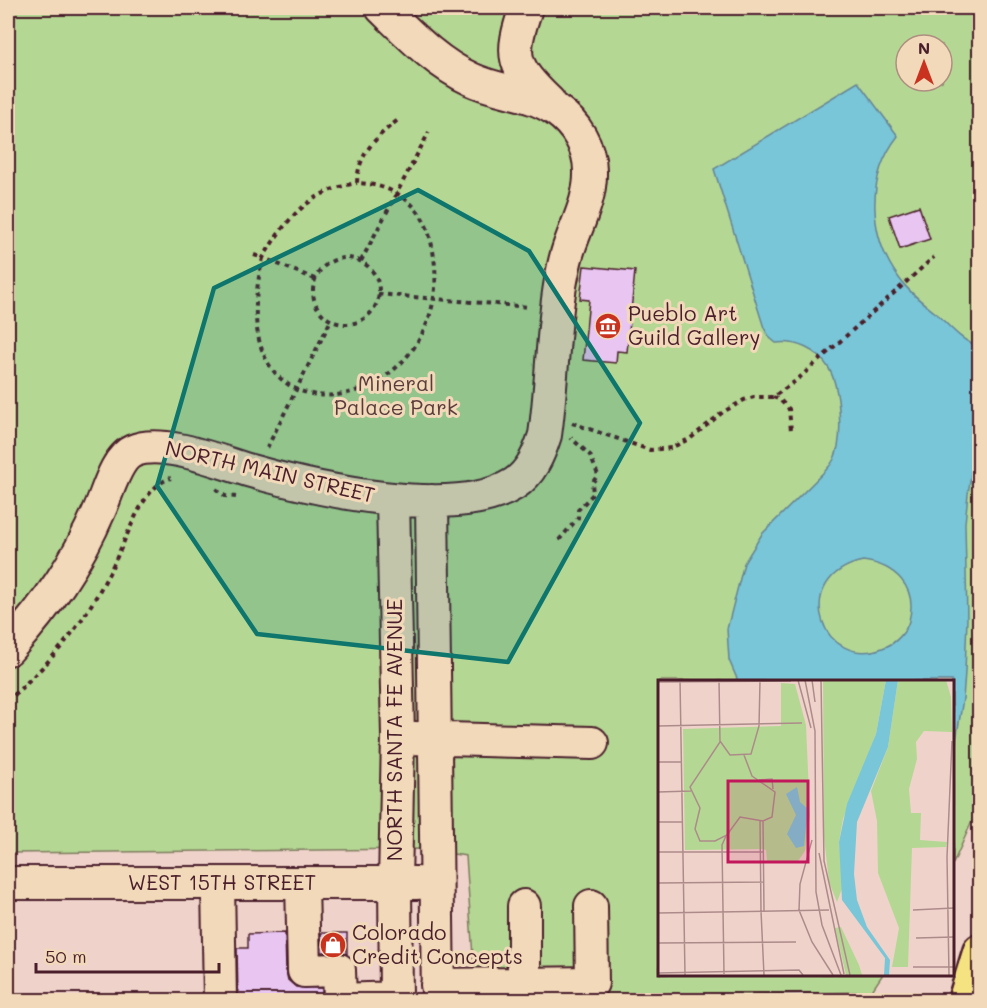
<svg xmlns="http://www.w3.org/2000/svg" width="987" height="1008" font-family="Mali,sans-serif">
  <rect width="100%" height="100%" fill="#efd3ca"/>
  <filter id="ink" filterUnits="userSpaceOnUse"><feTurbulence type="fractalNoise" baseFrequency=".0167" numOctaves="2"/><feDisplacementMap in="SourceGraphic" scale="12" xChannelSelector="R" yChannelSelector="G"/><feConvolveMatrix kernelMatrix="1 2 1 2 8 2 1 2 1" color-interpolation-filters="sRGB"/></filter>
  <g filter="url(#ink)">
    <path fill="#edcfd6" d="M 871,992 L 867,1000 L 540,1000 Z"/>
    <path fill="#b4d893" stroke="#7f7c5f" stroke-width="1.5" fill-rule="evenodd" d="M 8,8 L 979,8 L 980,798 L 977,810 L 953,864 L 952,681 L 660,681 L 660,974 L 883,974 L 871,992 L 476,1000 L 466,856 L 421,849 L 8,853 ZM 906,45 L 942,45 L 942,81 L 906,81 Z"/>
    <path fill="#79c6d8" stroke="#668393" stroke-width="1.5" fill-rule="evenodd" d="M 858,82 L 898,136 C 866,177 868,236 899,278 C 909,293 925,304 939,316 C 950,327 964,343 979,346 L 979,424 L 968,494 L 965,523 L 967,619 L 965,672 L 963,699 L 953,758 L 952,681 L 738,681 L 729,660 L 727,629 L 744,563 L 762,534 L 826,470 C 829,467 832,463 834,459 C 844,439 840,386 828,367 C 817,350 796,340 776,343 L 770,338 L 764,328 L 714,169 ZM 863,561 C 895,565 918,587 909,621 C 906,632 896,643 885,647 C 822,674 788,577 863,561 Z"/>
    <path fill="#e9c6f2" stroke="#4a1f2b" stroke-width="1.5" d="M 919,206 L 930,239 L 900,249 L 889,216 Z
      M 584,266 L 635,271 L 627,352 L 617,351 L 616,363 L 583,360 L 589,300 L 580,299 Z
      M 285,933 L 286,971 L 288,980 L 296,987 L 322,988 L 322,1000 L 238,1000 L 237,948 L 248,948 L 248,934 Z
      M 321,933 L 347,933 L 347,954 L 338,952 L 322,952 Z"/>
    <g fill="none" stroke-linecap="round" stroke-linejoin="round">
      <defs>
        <path id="minor" d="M 526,8 C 509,57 512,66 549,102
          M 393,499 L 398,737 L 395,883 L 396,1000
          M 432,501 L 438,1000
          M 8,649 C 48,604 76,565 100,509 C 107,494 116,458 133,451 C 162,438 220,462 251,471 C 315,489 455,521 514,484 C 531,473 539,454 545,435 C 552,386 552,335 560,286 C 562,275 564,264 567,254 C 575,227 591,201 590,171 C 590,147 576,124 556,110 C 531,92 498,92 471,79 C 436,63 409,34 382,8
          M 414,738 L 592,743
          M 8,883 L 417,883
          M 218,883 L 220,1000
          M 302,883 L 304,971 L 339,970 L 340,1000 L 396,998
          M 524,906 L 524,984
          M 437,985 L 592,983 L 591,906"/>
        <path id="highway" d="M 965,1000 L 980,951"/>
      </defs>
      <use href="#minor" stroke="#4a1f2b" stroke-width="36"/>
      <use href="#highway" stroke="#4a1f2b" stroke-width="38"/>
      <path stroke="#4a1f2b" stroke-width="4" stroke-dasharray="4.5 4.5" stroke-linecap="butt" d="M 254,255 L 263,258 C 209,475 480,411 429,234 C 420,201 389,184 357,183 C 358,154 376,137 398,120
        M313 291a33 33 0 1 1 66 0a33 33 0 1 1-66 0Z
        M 361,261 L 429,132
        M 315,279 L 263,258 C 286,219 309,191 357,183
        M 378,294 L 530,307
        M 773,397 L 780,400 L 789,409 L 791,431
        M 572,423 L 650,450 L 671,448 L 691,438 L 723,412 L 744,400 L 754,397 L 773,397 L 797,380 L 934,257
        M 267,448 L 331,320
        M 216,489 L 225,496 L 236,497
        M 559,540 L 578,518 L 578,510 L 593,494 L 592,483 L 598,475 L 590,455 L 571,438
        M 8,702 C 22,686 39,672 53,656 C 84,622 107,581 125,539 C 135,518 147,485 171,478"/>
      <use href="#minor" stroke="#f1d9b9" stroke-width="32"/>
      <use href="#highway" stroke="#f5e382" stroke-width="33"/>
    </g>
  </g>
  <path fill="#0f766e" fill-opacity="0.2" stroke="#0f766e" stroke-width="4.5" stroke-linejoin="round" d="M 418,190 L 529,251 L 640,423 L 508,662 L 257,634 L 157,486 L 214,288 Z"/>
  <defs>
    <symbol id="museum-disc" viewBox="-11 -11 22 22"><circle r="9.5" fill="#c8321e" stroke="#f1d9b9"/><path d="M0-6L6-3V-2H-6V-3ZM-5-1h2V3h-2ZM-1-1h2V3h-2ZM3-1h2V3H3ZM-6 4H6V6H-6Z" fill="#fff"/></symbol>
    <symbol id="shop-disc" viewBox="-11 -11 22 22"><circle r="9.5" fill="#c8321e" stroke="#f1d9b9"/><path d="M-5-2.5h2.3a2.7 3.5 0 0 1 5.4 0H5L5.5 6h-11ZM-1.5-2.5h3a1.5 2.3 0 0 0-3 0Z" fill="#fff"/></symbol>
  </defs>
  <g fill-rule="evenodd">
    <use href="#museum-disc" x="593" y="311" width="30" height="30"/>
    <use href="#shop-disc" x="318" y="930" width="30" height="30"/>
  </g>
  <g text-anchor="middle" stroke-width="6" stroke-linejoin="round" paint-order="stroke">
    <g font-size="21" fill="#4a1f2b" stroke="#f1d9b9" text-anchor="start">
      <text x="628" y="321">Pueblo Art<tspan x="628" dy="24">Guild Gallery</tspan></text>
      <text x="352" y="940">Colorado<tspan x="352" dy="24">Credit Concepts</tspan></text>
    </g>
    <g font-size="21" fill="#5a3b3b" stroke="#f1d9b9">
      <text x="396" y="391">Mineral<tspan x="396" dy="24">Palace Park</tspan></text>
    </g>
    <g font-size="21" fill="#4a1f2b" stroke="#f1d9b9">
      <text transform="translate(270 472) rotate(13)" y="7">NORTH MAIN STREET</text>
      <text transform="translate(395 730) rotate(-90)" y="7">NORTH SANTA FE AVENUE</text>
      <text x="222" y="890">WEST 15TH STREET</text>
    </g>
  </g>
  <g transform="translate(658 680)">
    <rect width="296" height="296" fill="#efd3ca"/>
    <path d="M 165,0 L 228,0 L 218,54 L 185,139 L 181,162 L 185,206 L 179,222 L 171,202 L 166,157 ZM 240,0 L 288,0 L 293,17 L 294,52 L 266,51 L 258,62 L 259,79 L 251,109 L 253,133 L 263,133 L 262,160 L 289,162 L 288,167 L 254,168 L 250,287 L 234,287 L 241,248 L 220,193 L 219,141 L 213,111 L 230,67 ZM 123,3 L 137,4 L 148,45 L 152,136 L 147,171 L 140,181 L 109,181 L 108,170 L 104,169 L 27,170 L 25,49 L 123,46 ZM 183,247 L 201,285 L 204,295 L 188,295 L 177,248 Z" fill="#b4d893"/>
    <path d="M 228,0 L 240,0 L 230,67 L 199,142 L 196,194 L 199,220 L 209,247 L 232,280 L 231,295 L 226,295 L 227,278 L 184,220 L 181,162 L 189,124 L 218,54 ZM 139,107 L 142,122 L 150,129 L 146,166 L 138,168 L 129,154 L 138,135 L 128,114 Z" fill="#79c6d8"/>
    <path fill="none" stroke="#ad8b8a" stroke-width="1.5" d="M 22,0 L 27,295M 61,0 L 62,62 L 32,107 L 42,128 L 37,149 L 42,161 L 57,161 L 69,155 L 82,137 L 105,141 L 114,137 L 117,112 L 94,96 L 86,75M 140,0 L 153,48M 147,0 L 157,51 L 158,212 L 164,245 L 183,295M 154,0 L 157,22M 163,0 L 166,181 L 192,295M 0,2 L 133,1M 0,46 L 144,43M 62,61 L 72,75 L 93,74 L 101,46 L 102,1M 0,82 L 24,82M 101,100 L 114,99 L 115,109M 0,112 L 33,111M 102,141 L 103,231M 105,141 L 106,231M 0,142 L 25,142M 154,160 L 142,204 L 141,230 L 154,262 L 175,295M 0,172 L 105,172M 161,173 L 186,294M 0,203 L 106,202M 255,230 L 296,228M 103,231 L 106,295M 0,233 L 171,230M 258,258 L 296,257M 0,263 L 138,262M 255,287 L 296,287M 0,293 L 141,290 L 145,295M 66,294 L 64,165 L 68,156M 291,295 L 289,177 L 294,61"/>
    <path fill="#c2185b" fill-opacity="0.15" stroke="#c2185b" stroke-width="3" d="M 70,101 L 150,101 L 150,182 L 70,182 Z"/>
    <rect width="296" height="296" fill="none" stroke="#4a1f2b" stroke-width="3"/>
  </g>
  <rect width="987" height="1008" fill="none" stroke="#f1d9b9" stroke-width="30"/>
  <rect x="15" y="15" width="957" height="978" fill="none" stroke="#4a1f2b" stroke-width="2" filter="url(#ink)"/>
  <g transform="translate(924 63)"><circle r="28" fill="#f1d9b9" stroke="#ae8f80" stroke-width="1.5"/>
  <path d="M0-4.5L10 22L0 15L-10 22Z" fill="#c8321e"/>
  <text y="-9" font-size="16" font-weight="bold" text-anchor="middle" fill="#4a1f2b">N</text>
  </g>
  <path d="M36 963v9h183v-9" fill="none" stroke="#4a1f2b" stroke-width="3"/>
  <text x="45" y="963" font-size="18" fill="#4a1f2b" stroke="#f1d9b9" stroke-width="4.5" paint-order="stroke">50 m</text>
</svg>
